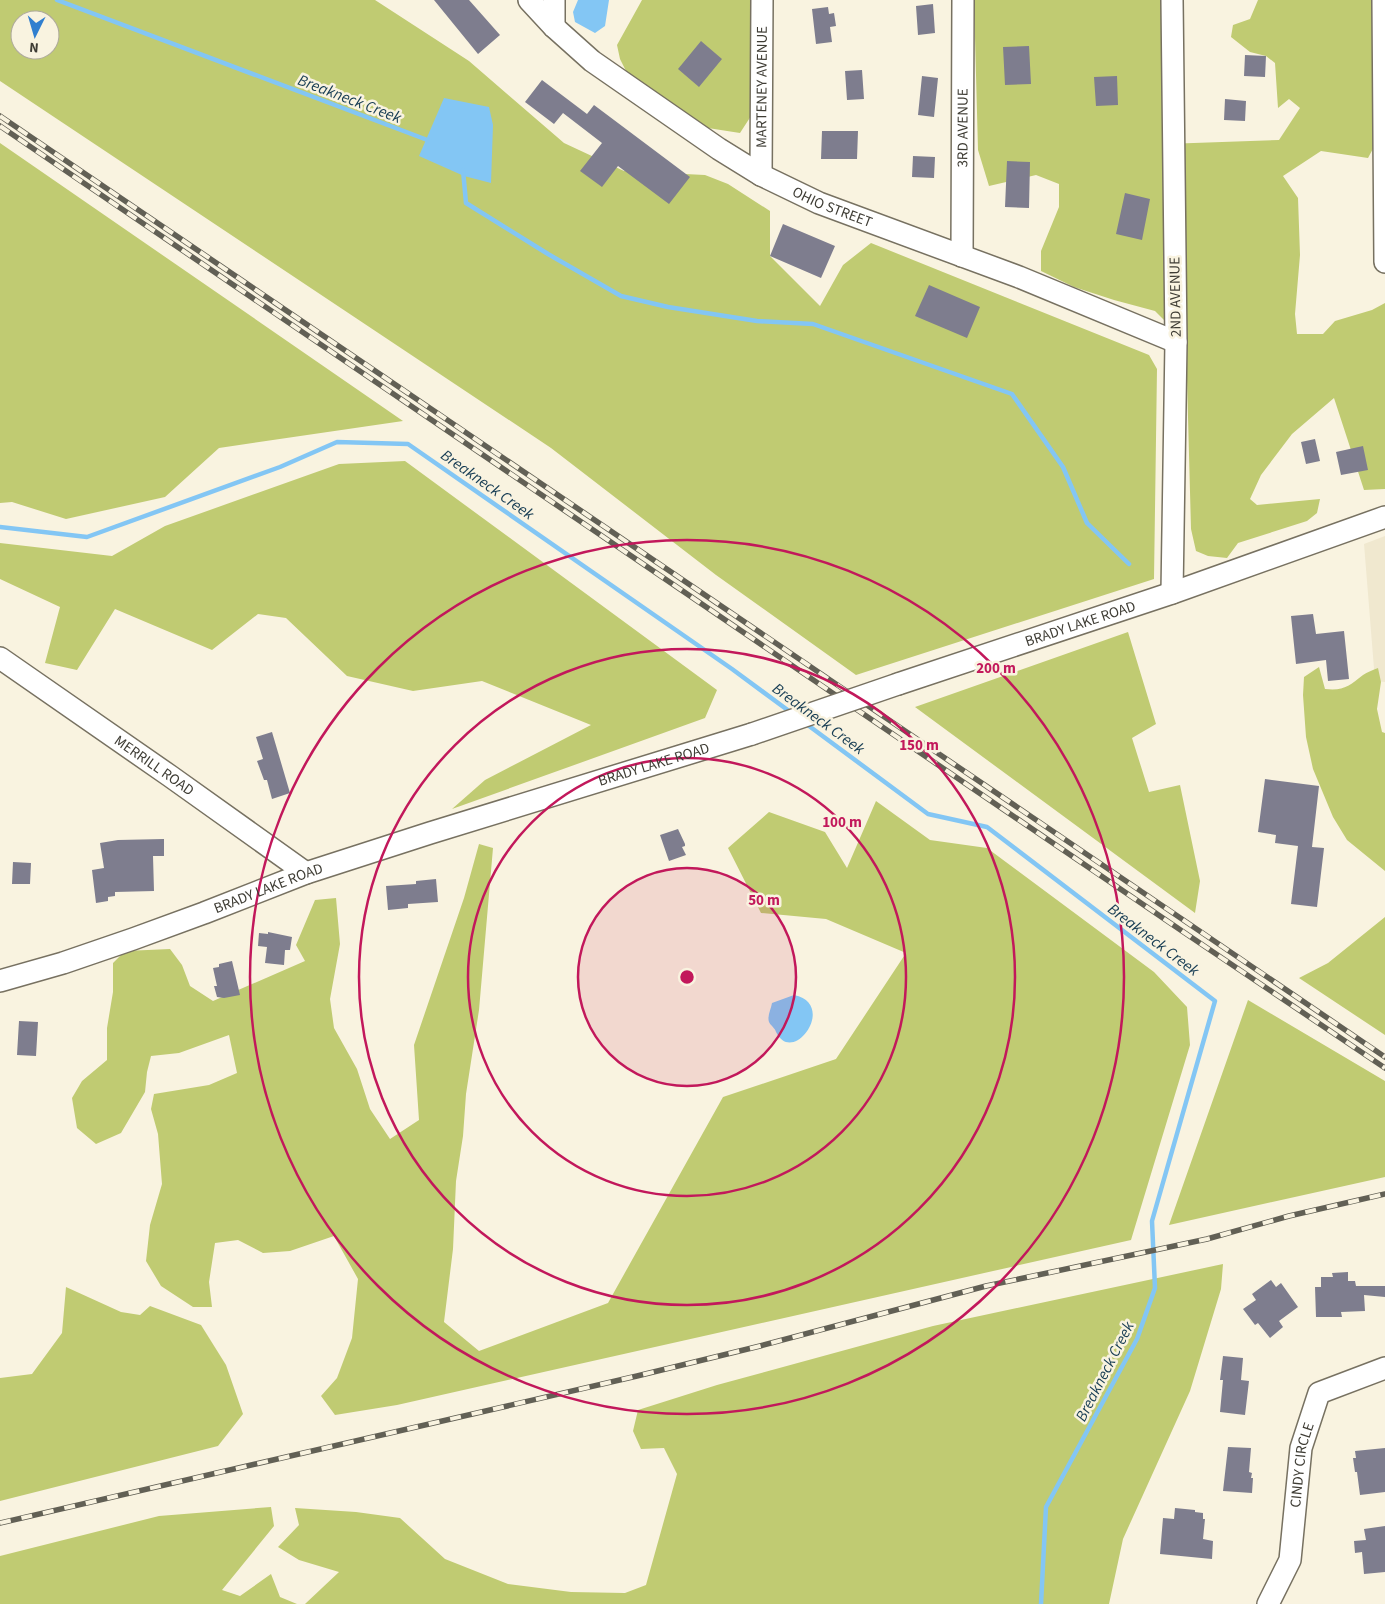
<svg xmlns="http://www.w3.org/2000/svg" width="1385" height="1604" font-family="'Source Sans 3',sans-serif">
  <rect width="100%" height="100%" fill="#f9f3e0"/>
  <path fill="#f0e8cf" d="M 1385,536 L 1385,682 L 1375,681 L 1364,544 Z"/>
  <path fill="#c0cb72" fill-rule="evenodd" d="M 0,0 L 375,0 L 469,61 L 564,143 L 624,171 L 705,175 L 728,184 L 770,211 L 770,256 L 820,306 L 843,265 L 871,243 L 1149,355 L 1157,369 L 1154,579 L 856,675 L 716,575 L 551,448 L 0,81 ZM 20,20 L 50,20 L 50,50 L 20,50 Z
    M 642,0 L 755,0 L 753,83 L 751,116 L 740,133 L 695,126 L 629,77 L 620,59 L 617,45 Z
    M 974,0 L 1164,0 L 1165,144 L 1279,140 L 1300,108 L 1289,99 L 1278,108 L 1275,63 L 1266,56 L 1250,52 L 1231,37 L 1233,25 L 1250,19 L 1258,0 L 1373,0 L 1373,49 L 1375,145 L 1368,158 L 1321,151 L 1283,176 L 1298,198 L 1300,255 L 1295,314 L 1297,334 L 1323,334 L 1335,321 L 1372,310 L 1385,303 L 1385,489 L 1364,490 L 1334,398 L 1292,434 L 1261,475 L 1250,499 L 1257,505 L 1320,499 L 1317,513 L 1307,521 L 1238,543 L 1227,558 L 1208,556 L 1196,551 L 1191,529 L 1186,342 L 1155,311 L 1114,300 L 1074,287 L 1041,271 L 1041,251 L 1059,207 L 1059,184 L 1036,175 L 989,186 L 978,150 Z
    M 0,143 L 403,421 L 219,448 L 165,497 L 66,519 L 12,502 L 0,503 Z
    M 405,461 L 717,690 L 705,718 L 452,809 L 485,780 L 591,725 L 482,681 L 413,691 L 347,676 L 286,618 L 258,614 L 212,650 L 115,609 L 77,670 L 45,663 L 60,607 L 0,579 L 0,543 L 112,556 L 165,526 L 339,464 Z
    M 1128,632 L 1156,724 L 1132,738 L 1149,792 L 1180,785 L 1200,881 L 1195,913 L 915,707 Z
    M 1319,667 L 1325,689 C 1344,691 1349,686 1363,675 C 1367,672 1373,670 1378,668 L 1381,682 L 1377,709 L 1382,732 L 1385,733 L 1385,871 L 1347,840 L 1333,817 L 1313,769 L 1306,737 L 1303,695 L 1304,677 Z
    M 876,801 L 930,840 L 987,848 L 1154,972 L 1187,1007 L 1190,1045 L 1131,1240 L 397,1405 L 335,1415 L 321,1396 L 337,1378 L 352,1338 L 358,1279 L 334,1236 L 290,1251 L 263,1253 L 238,1240 L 215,1243 L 209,1282 L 212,1307 L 193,1307 L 161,1286 L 146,1261 L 150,1225 L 162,1184 L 158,1134 L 151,1109 L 154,1094 L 209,1085 L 237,1073 L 229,1035 L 179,1053 L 151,1056 L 147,1072 L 145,1092 L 121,1133 L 96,1144 L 77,1128 L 72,1098 L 82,1081 L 107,1060 L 107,1028 L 113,992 L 113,963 L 125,951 L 170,949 L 182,965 L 190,986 L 213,1001 L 305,961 L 296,945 L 315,900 L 336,898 L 340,944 L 330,999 L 334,1028 L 357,1069 L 370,1109 L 390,1139 L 419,1120 L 414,1045 L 464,898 L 479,844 L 493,848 L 479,1010 L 466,1094 L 463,1136 L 456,1181 L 453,1249 L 444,1322 L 479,1351 L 608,1303 L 723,1097 L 836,1059 L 906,953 L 826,919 L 761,913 L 728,848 L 769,812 L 825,832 L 847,868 Z
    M 1385,917 L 1385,1035 L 1299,978 L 1328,963 Z
    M 1248,1000 L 1385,1081 L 1385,1177 L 1169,1225 Z
    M 1223,1264 L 1221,1289 L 1190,1391 L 1123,1539 L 1109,1604 L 305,1604 L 339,1572 L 299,1560 L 278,1547 L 299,1525 L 295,1508 L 356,1512 L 400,1518 L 445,1559 L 508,1584 L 571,1592 L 625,1593 L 646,1585 L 677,1474 L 664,1448 L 641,1449 L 633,1431 L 638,1410 L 717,1385 L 933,1326 Z
    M 66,1287 L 121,1312 L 140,1315 L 150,1306 L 201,1325 L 226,1365 L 243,1414 L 218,1446 L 0,1501 L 0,1378 L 32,1374 L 62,1333 Z
    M 271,1507 L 274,1526 L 222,1590 L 240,1596 L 271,1574 L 280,1597 L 297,1604 L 0,1604 L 0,1556 L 159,1516 Z"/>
  <path fill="#83c6f4" d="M 578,0 L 609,0 L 605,26 L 595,33 L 575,22 L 573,12 Z
    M 444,98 L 489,107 L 493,125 L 491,183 L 464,176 L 419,156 Z
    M 794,995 C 838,1004 793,1067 776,1032 C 775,1028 771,1026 769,1022 C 767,1016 771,1009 772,1003 Z"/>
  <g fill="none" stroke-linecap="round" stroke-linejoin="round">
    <path stroke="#83c6f4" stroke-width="4.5" d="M 57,0 L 430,141
      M 463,170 L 466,203 L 548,254 L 621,296 L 668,307 L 757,321 L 813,324 L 1012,394 L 1063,467 L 1087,523 L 1129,564
      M 0,527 L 87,537 L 280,467 L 337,442 L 408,444 L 732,669 L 793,714
      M 805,723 L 928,814 L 987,827 L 1215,1001 L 1152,1221 L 1155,1288 L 1137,1339 L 1046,1507 L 1041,1604"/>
  </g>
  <path fill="#7e7d8e" d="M 434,0 L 469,0 L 500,35 L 478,54 Z
    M 933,4 L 935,33 L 918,35 L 916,6 Z
    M 828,7 L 829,14 L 834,13 L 836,26 L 830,27 L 832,42 L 816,44 L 812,9 Z
    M 701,41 L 722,59 L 699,87 L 678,69 Z
    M 1029,46 L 1031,84 L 1005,85 L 1003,47 Z
    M 1245,55 L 1266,56 L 1265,77 L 1244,76 Z
    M 862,70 L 864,99 L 847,100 L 845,71 Z
    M 922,76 L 938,78 L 934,117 L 918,115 Z
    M 1117,76 L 1118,105 L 1096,106 L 1094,77 Z
    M 542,80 L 587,114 L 594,105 L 690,177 L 669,204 L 618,166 L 602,187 L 580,171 L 602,143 L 563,113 L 554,124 L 525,102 Z
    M 1225,99 L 1246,101 L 1245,121 L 1224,120 Z
    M 822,131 L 858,131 L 857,159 L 821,159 Z
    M 913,156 L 935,157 L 934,178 L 912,177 Z
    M 1007,161 L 1030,162 L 1029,208 L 1005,207 Z
    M 1125,193 L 1150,199 L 1142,240 L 1116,234 Z
    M 783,224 L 835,246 L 821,278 L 770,256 Z
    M 929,285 L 980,307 L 967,338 L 915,316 Z
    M 1315,439 L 1320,461 L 1306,464 L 1301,442 Z
    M 1363,446 L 1368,470 L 1341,475 L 1336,452 Z
    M 1313,614 L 1316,634 L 1344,631 L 1349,679 L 1328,681 L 1326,660 L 1296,664 L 1291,616 Z
    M 272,732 L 290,793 L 272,799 L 267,780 L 264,780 L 257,761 L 263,759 L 256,737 Z
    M 1265,779 L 1319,786 L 1312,847 L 1324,848 L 1317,907 L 1291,904 L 1298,846 L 1275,843 L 1276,835 L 1258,832 Z
    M 678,829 L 685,844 L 685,846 L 682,847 L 686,855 L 669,861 L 660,835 Z
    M 164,839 L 164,856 L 153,856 L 154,891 L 115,892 L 115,896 L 108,897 L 108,901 L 96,903 L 92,870 L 104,868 L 100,843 L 118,840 Z
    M 13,862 L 31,863 L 30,884 L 12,884 Z
    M 436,879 L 438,902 L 408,904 L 408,908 L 388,910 L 386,886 L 416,884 L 416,881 Z
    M 268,932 L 292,937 L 290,950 L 285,950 L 284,965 L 265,963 L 267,947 L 258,946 L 259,933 L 268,934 Z
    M 232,961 L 240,995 L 224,998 L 217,997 L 214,986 L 217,986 L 213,968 L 219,967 L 219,964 Z
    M 19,1021 L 38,1022 L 36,1056 L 17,1055 Z
    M 1348,1272 L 1348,1281 L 1355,1281 L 1356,1286 L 1385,1286 L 1385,1297 L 1364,1295 L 1365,1311 L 1341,1312 L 1342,1317 L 1316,1317 L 1315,1287 L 1321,1287 L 1321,1277 L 1333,1277 L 1332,1273 Z
    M 1271,1280 L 1276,1287 L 1281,1283 L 1298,1307 L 1279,1321 L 1283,1327 L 1270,1338 L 1258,1323 L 1255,1325 L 1243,1309 L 1256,1300 L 1252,1294 Z
    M 1223,1356 L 1243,1358 L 1241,1380 L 1249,1381 L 1245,1415 L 1220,1412 L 1223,1380 L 1220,1380 Z
    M 1228,1447 L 1251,1448 L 1249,1472 L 1252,1473 L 1251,1478 L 1253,1478 L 1252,1493 L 1223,1491 Z
    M 1385,1448 L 1385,1492 L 1360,1495 L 1357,1472 L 1355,1472 L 1353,1458 L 1356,1458 L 1355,1451 Z
    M 1175,1508 L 1195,1510 L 1195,1512 L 1203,1513 L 1203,1519 L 1205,1519 L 1203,1539 L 1213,1541 L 1212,1559 L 1160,1554 L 1163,1518 L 1174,1519 Z
    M 1385,1526 L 1385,1572 L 1364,1574 L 1362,1552 L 1355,1553 L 1354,1541 L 1366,1540 L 1364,1529 Z"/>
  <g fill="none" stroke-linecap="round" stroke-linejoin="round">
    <defs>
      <g id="minor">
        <path id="s1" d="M 529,0 L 554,27 L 592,61 L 719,149 L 761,175 L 819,203 L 1019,277 L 1176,342"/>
        <path d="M 1383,0 L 1385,262"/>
        <path d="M 554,27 L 554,0"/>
        <path id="s2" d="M 761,175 L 762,0"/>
        <path id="s3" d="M 962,256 L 963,0"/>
        <path d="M 1172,593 L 1176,342 L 1172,0"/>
        <path id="s4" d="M 0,658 L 170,776 L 306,873"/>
        <path id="s5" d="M 898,684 L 1172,593 L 1385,517"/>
        <path id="s6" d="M 0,981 L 63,963 L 133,939 L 204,913 L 306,873 L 430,833 L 752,734"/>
        <path id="s7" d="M 1268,1604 L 1290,1560 L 1301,1448 L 1319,1393 L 1385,1368"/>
      </g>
    </defs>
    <use href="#minor" stroke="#777161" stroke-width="24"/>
    <use href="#minor" stroke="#fff" stroke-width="21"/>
    <defs>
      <path id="rail" d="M 0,116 L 1385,1057
        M 0,126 L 1182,931 L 1385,1068
        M 0,1523 L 637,1376 L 760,1346 L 986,1286 L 1207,1239 L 1289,1216 L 1385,1194"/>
    </defs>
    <use href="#rail" stroke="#626055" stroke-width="5.5"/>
    <use href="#rail" stroke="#f9f3e0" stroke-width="4" stroke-dasharray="11" stroke-linecap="butt"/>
    <defs>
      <path id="minor-bridge" d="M 752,734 L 898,684"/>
    </defs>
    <use href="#minor-bridge" stroke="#777161" stroke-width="24" stroke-linecap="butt"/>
    <use href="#minor-bridge" stroke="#fff" stroke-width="21"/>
  </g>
  <circle cx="687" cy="977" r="109" fill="#c2185b" fill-opacity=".12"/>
  <g fill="none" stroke="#c2185b" stroke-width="2.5">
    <circle cx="687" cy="977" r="109"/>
    <circle cx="687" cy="977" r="219"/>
    <circle cx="687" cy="977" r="328"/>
    <circle cx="687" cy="977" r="437"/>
  </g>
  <g text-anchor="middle" stroke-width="5" stroke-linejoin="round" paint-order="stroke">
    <g font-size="15" fill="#3f3d35" stroke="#f9f3e0">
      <text dy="5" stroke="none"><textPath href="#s2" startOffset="88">MARTENEY AVENUE</textPath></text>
      <text dy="5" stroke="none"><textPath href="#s3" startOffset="128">3RD AVENUE</textPath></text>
      <text dy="5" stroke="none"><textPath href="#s1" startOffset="370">OHIO STREET</textPath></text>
      <text transform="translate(1175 297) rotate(-91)" y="5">2ND AVENUE</text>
      <text dy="5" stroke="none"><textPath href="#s5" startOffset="192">BRADY LAKE ROAD</textPath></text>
      <text dy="5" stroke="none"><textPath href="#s6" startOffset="689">BRADY LAKE ROAD</textPath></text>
      <text dy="5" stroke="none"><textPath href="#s4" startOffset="188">MERRILL ROAD</textPath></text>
      <text dy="5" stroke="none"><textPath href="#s6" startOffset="284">BRADY LAKE ROAD</textPath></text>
      <text dy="5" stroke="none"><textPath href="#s7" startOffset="145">CINDY CIRCLE</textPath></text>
    </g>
    <g font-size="16" font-style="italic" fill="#163c53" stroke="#f9f3e0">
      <text transform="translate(350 98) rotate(21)" y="6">Breakneck Creek</text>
      <text transform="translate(488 484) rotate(35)" y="6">Breakneck Creek</text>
      <text transform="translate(819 718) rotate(36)" y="6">Breakneck Creek</text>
      <text transform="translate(1154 939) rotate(37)" y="6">Breakneck Creek</text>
      <text transform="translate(1104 1371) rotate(-63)" y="6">Breakneck Creek</text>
    </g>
  </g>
  <circle cx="687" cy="977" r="8" fill="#c2185b" stroke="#f9f3e0" stroke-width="2.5"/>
  <g font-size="15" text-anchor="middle" font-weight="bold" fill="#c2185b" stroke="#f9f3e0" stroke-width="5" stroke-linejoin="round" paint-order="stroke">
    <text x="996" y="673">200 m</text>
    <text x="919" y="750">150 m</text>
    <text x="842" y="827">100 m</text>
    <text x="764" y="905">50 m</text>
  </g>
  <g transform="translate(35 35) rotate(185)"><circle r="24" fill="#f9f3e0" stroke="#afaa9c"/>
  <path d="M0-4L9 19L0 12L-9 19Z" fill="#317fcf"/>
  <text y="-8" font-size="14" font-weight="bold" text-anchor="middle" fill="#3f3d35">N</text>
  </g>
</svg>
